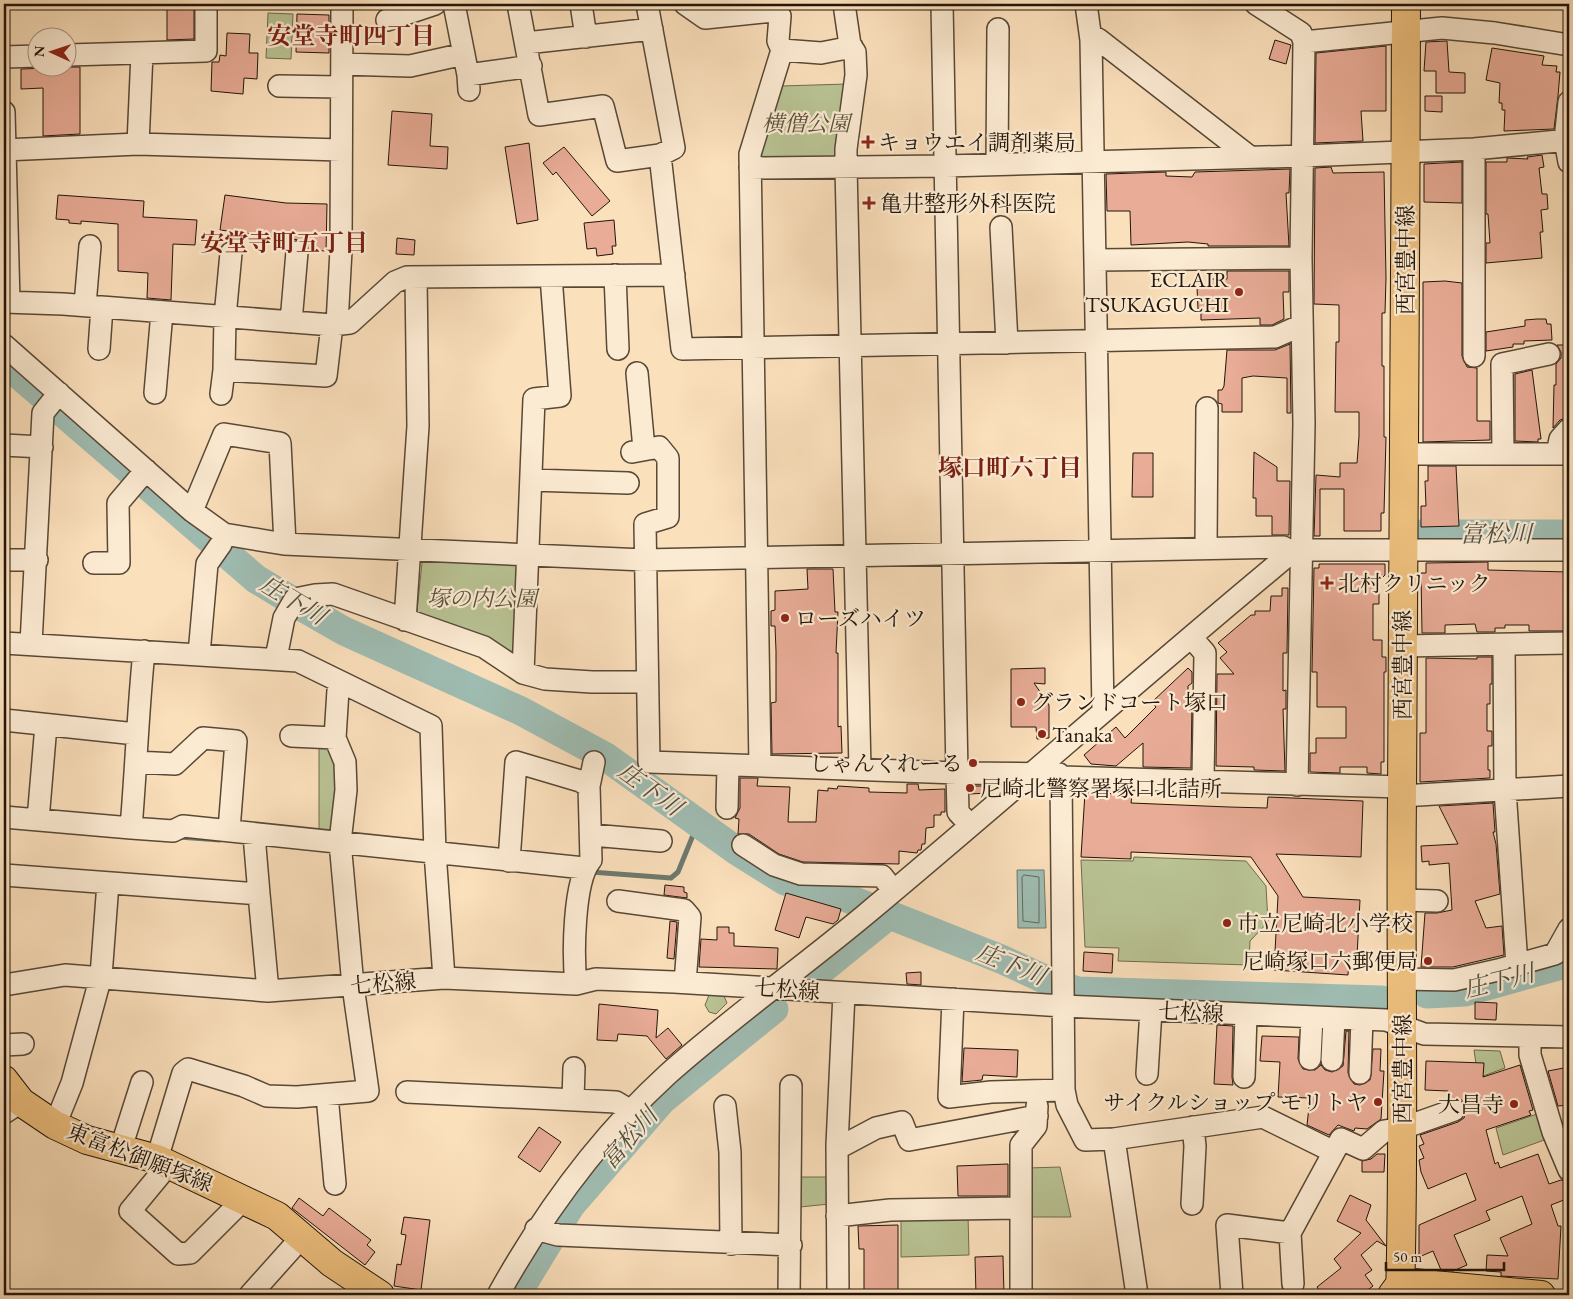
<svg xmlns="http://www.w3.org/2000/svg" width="1573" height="1299" font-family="'EB Garamond','Noto Serif JP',serif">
  <rect width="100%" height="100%" fill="#fbe0bc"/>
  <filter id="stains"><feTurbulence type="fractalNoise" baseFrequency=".004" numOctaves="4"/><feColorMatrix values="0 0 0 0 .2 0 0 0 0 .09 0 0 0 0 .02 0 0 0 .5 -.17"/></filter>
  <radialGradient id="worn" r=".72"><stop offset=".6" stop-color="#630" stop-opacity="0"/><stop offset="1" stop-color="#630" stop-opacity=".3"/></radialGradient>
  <path fill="#b9c394" stroke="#6e6c4e" d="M 268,13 L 293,14 L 291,59 L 266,58 Z
    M 847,84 L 838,154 L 832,160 L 765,161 L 759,154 L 781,86 Z
    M 426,558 L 516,562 L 521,569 L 517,663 L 422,617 L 417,611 L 422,563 Z
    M 319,741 L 326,741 L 339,763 L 333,831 L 319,834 Z
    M 1134,857 L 1246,861 L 1266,886 L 1268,922 L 1250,941 L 1249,965 L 1118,961 L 1119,948 L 1085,947 L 1081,860 L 1133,861 Z
    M 709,995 L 724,996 L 727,1003 L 716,1014 L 709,1012 L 705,1005 Z
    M 1474,1050 L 1500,1051 L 1505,1068 L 1478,1078 Z
    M 1537,1114 L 1547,1139 L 1503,1155 L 1496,1128 Z
    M 1060,1167 L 1071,1217 L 1027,1217 L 1027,1168 Z
    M 799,1177 L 829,1177 L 829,1204 L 800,1207 Z
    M 968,1215 L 969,1255 L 901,1257 L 901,1217 Z"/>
  <path fill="#9fbdb3" stroke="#6d7a6f" d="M 1017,870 L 1044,870 L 1046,928 L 1018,928 Z"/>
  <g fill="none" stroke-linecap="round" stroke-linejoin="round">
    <path stroke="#60695e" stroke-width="1" d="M 1024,875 L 1039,877 L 1039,923 L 1023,921 L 1022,878 Z"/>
    <path stroke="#6d7a6f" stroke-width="5" d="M 179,837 L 220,840
      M 591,872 L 671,878 L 678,872 L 698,823"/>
    <path stroke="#9fbdb3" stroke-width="29" d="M 4,362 L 256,579 L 304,608 L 344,631 L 521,711 L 606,757 L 737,851 L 785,881 L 829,891 L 1001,959 L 1053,983 L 1078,991 L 1381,1000
      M 1422,534 L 1569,534
      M 820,971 L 889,915
      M 1427,994 L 1465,992 L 1569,963
      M 516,1295 L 571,1205 L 662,1100 L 774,1009"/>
  </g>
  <path fill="#e9ac97" stroke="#221509" d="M 167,4 L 188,4 L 188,9 L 194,9 L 194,39 L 167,40 Z
    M 297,14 L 329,15 L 329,53 L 296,52 Z
    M 227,33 L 250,34 L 249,53 L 258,53 L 257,79 L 244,78 L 243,94 L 211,91 L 212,62 L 219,62 L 220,55 L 226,56 Z
    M 1275,40 L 1291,45 L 1286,64 L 1269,59 Z
    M 1447,41 L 1449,72 L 1465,73 L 1465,93 L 1436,93 L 1436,71 L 1424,71 L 1426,42 Z
    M 1386,46 L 1386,111 L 1361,111 L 1363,141 L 1315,143 L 1316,53 Z
    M 1492,48 L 1544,56 L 1542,65 L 1557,66 L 1556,72 L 1560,72 L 1558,96 L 1554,129 L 1504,131 L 1505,110 L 1502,110 L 1502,103 L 1499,103 L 1500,83 L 1486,80 Z
    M 74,67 L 80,67 L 80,134 L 43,136 L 43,88 L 21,89 L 21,69 Z
    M 1425,96 L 1442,96 L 1442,112 L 1425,111 Z
    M 392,111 L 432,114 L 430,146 L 448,147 L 447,169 L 388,165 Z
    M 529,143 L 538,220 L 517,224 L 505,147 Z
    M 564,147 L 610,201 L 592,216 L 556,172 L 553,175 L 543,163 Z
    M 1542,155 L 1544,167 L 1539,168 L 1542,194 L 1547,194 L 1548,209 L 1541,210 L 1543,232 L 1540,232 L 1542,258 L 1486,263 L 1486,243 L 1490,243 L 1488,214 L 1486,214 L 1486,162 L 1507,162 L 1507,158 L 1528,159 L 1527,157 Z
    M 1462,162 L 1462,203 L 1424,202 L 1424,164 Z
    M 1331,167 L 1333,173 L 1384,172 L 1386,278 L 1385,313 L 1382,313 L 1382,366 L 1384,366 L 1384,437 L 1386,437 L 1384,513 L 1381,513 L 1381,531 L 1344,531 L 1344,489 L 1320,489 L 1320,536 L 1314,536 L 1316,475 L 1340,477 L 1340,463 L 1357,463 L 1359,436 L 1359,412 L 1335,412 L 1336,342 L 1339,342 L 1339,305 L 1314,304 L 1315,168 Z
    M 1290,169 L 1289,193 L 1286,193 L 1289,246 L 1208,246 L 1208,244 L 1188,242 L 1131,245 L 1130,211 L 1107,211 L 1106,174 L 1166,172 L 1166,176 L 1192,177 L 1195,172 Z
    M 58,195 L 144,201 L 143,217 L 197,220 L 195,245 L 173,244 L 171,300 L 147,298 L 148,273 L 118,271 L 118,224 L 81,221 L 81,224 L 69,223 L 69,220 L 56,219 Z
    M 225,195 L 286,203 L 327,204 L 326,251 L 309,250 L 305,242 L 299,240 L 220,230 Z
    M 614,220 L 616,246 L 612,246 L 613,254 L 597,256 L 596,248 L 587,249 L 584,223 Z
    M 397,238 L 415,240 L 414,255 L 396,254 Z
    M 1227,271 L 1289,271 L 1289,292 L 1283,292 L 1284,319 L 1272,325 L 1260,325 L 1260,318 L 1201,320 L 1201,309 L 1198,309 L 1197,287 L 1209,287 L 1209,279 L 1227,279 Z
    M 1445,281 L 1462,283 L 1462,356 L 1467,367 L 1477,368 L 1477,421 L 1490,421 L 1490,440 L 1423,442 L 1423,282 Z
    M 1537,319 L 1546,319 L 1547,324 L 1551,324 L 1552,340 L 1524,341 L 1524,344 L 1513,344 L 1513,347 L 1486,351 L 1486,332 L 1525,326 L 1525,320 Z
    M 1290,344 L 1291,413 L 1287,413 L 1287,378 L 1253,376 L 1242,378 L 1242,412 L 1222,412 L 1222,404 L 1218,403 L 1218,390 L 1222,390 L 1224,386 L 1227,350 L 1275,350 Z
    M 1557,345 L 1569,345 L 1569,417 L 1560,420 L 1553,428 L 1554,385 L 1556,385 L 1556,364 L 1561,358 L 1561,352 Z
    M 1532,370 L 1541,439 L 1538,439 L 1538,442 L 1515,441 L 1515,374 Z
    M 1254,452 L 1277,467 L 1277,481 L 1290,481 L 1289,535 L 1272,535 L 1272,516 L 1256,516 L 1256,498 L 1253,498 Z
    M 1133,453 L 1153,453 L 1153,497 L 1132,497 Z
    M 1428,466 L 1456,466 L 1459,526 L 1421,527 L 1421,506 L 1426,506 L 1425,481 L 1428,481 Z
    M 1488,562 L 1488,570 L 1569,572 L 1569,631 L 1529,631 L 1529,625 L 1505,625 L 1505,628 L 1495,628 L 1495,632 L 1477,632 L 1475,624 L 1445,625 L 1445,633 L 1422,633 L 1421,573 L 1426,573 L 1426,563 Z
    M 1319,564 L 1385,564 L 1385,575 L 1379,581 L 1379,604 L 1373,604 L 1373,640 L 1382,640 L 1382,657 L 1386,657 L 1386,672 L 1384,672 L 1384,762 L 1381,762 L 1381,774 L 1367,773 L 1367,767 L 1340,767 L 1340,773 L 1310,772 L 1310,753 L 1316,753 L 1316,738 L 1346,738 L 1346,707 L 1317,707 L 1317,672 L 1312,672 L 1314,568 L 1319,568 Z
    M 807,569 L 833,569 L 835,612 L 838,612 L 836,653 L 838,653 L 838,727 L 841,726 L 842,753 L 772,754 L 771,703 L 776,702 L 776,651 L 775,626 L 771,626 L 771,611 L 775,610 L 775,591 L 808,589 Z
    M 1282,588 L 1288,588 L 1287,653 L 1283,653 L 1283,691 L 1286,690 L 1286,709 L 1283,709 L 1285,771 L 1254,770 L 1254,767 L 1216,766 L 1217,674 L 1234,674 L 1220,658 L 1227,652 L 1218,643 L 1251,615 L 1255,615 L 1255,611 L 1270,611 L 1271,596 L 1282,596 Z
    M 1477,657 L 1492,657 L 1492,684 L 1490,684 L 1490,704 L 1487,704 L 1487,731 L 1492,731 L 1492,746 L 1488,746 L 1488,770 L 1490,770 L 1490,778 L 1420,782 L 1420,733 L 1426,733 L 1426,658 L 1477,659 Z
    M 1045,668 L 1045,684 L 1034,683 L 1049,705 L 1049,738 L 1037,739 L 1036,727 L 1011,727 L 1011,669 Z
    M 1188,668 L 1192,672 L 1192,683 L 1188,686 L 1188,704 L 1192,704 L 1191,768 L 1143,767 L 1143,743 L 1116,766 L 1091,764 L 1084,755 L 1116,727 L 1125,738 L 1156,707 L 1152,702 Z
    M 740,778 L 758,778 L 757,786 L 790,787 L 788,822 L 816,822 L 818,790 L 828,791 L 828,788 L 837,789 L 838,786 L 869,788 L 869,792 L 907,793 L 907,784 L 918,784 L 919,790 L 945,789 L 945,812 L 941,812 L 941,815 L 934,815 L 934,827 L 926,828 L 925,844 L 922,844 L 921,850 L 918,850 L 917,853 L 899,851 L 899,864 L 803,862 L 779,854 L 749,834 L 738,834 L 739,819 L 735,818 L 740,808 Z
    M 970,786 L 988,786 L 987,793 L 970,794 Z
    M 1085,792 L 1132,795 L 1131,803 L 1229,807 L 1267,808 L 1268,797 L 1363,801 L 1361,857 L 1276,854 L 1303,897 L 1360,900 L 1357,956 L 1349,955 L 1348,975 L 1274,970 L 1278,896 L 1251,857 L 1131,852 L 1131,859 L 1081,857 Z
    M 1493,803 L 1495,832 L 1493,832 L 1496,844 L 1500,894 L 1475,901 L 1486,928 L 1502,926 L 1504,955 L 1453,967 L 1421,967 L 1425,913 L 1437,913 L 1452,910 L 1449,863 L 1429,865 L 1429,861 L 1422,862 L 1421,846 L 1458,844 L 1439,806 Z
    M 665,885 L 684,887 L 684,892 L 687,893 L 687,898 L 664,895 Z
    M 786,893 L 841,909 L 838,920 L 833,924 L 806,917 L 799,938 L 775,930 Z
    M 670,921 L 677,922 L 674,959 L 667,958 Z
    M 717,927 L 729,927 L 729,933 L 734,933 L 734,946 L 778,948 L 777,969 L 699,967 L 701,939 L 717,940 Z
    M 1084,952 L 1113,954 L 1112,973 L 1083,971 Z
    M 921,972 L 921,985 L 907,984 L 906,973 Z
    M 1475,1002 L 1497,1003 L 1496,1020 L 1475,1019 Z
    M 599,1004 L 658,1010 L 656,1038 L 668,1028 L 682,1045 L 666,1059 L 647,1036 L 618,1034 L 617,1041 L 597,1040 Z
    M 1217,1025 L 1233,1026 L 1232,1077 L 1233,1085 L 1214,1084 Z
    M 1346,1031 L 1349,1031 L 1348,1073 L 1354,1084 L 1360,1085 L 1370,1080 L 1373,1049 L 1381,1049 L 1380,1071 L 1384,1071 L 1381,1119 L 1367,1129 L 1355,1128 L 1354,1131 L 1338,1125 L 1329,1135 L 1307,1125 L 1310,1098 L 1278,1097 L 1280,1062 L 1260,1061 L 1262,1036 L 1299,1037 L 1298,1059 L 1303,1069 L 1315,1070 L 1321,1065 L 1325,1070 L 1332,1072 L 1343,1066 Z
    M 964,1048 L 1018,1050 L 1017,1077 L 983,1075 L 982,1080 L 962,1082 Z
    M 1426,1061 L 1484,1063 L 1483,1077 L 1520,1065 L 1533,1110 L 1529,1111 L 1531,1115 L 1486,1130 L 1495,1164 L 1498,1162 L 1500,1168 L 1538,1154 L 1549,1184 L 1561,1180 L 1569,1182 L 1569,1198 L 1551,1205 L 1558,1226 L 1561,1226 L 1558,1279 L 1501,1276 L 1501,1272 L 1486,1271 L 1487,1255 L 1508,1256 L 1500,1238 L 1532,1224 L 1522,1196 L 1486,1211 L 1490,1220 L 1454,1235 L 1467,1265 L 1453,1271 L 1441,1270 L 1433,1251 L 1419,1257 L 1419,1225 L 1476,1200 L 1466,1173 L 1428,1189 L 1421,1172 L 1419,1160 L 1424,1158 L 1419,1146 L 1424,1144 L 1420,1135 L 1458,1122 L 1464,1118 L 1466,1112 L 1462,1100 L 1456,1098 L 1447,1099 L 1448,1091 L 1425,1090 Z
    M 1569,1067 L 1569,1105 L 1558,1106 L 1548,1071 Z
    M 539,1127 L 561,1142 L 540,1172 L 518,1157 Z
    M 1377,1154 L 1385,1154 L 1384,1172 L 1362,1172 L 1362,1161 L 1371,1159 Z
    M 1008,1164 L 1008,1196 L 958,1196 L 957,1166 Z
    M 1350,1195 L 1371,1205 L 1366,1220 L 1386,1246 L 1377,1241 L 1361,1255 L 1372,1270 L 1365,1275 L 1373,1286 L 1361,1295 L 1323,1295 L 1317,1287 L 1341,1268 L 1334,1259 L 1361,1233 L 1337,1221 Z
    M 299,1198 L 323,1216 L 329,1208 L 371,1240 L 367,1245 L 375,1252 L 365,1265 L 292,1208 Z
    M 404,1217 L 430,1220 L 421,1290 L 394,1286 L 397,1264 L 401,1265 L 406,1235 L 401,1234 Z
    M 898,1225 L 898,1292 L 864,1292 L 864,1249 L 859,1249 L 858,1226 Z
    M 1003,1256 L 1004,1295 L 976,1295 L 975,1257 Z"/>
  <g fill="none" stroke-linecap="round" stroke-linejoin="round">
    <defs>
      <path id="minor" d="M 454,4 L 468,75 L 469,90
        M 518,4 L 539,115 L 603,106 L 617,161 L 660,155 L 674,148 L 647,4
        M 581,4 L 586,37
        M 685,4 L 705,18 L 773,11 L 780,16 L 778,41 L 782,50
        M 844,4 L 850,45 L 855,52 L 856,75 L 846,149 L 846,167 L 860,769
        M 942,4 L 957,773 L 958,812 L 970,825
        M 1086,4 L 1091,40 L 1103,711
        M 1256,4 L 1301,33 L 1304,42 L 1442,28 L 1495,33 L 1569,45
        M 387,20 L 435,4
        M 1091,40 L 1098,39 L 1250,157
        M 526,43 L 652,29
        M 68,55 L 206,51 L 206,4
        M 4,57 L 38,56
        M 342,64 L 410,66 L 464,54
        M 468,75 L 531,66
        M 279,86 L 341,87
        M 1569,102 L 1565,140 L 1569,162
        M 4,112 L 9,302
        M 138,144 L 142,53
        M 1474,149 L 1474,356
        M 4,150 L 138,144 L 341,150
        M 660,155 L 682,349 L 1275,337 L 1302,325
        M 997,164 L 998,29
        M 750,168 L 946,166 L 1303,156 L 1474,149 L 1569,140
        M 1001,227 L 1007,343
        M 231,253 L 225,317 L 224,370 L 326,376 L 332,325
        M 1095,260 L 1301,258
        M 615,275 L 618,349
        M 4,302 L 63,304 L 332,325 L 350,323 L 395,282 L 407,277 L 674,275
        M 85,305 L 90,246
        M 291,322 L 297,252
        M 337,324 L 341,250 L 342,4
        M 4,345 L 192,511 L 224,534 L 284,544 L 644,560 L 1283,547 L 1292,552
        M 99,349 L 102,307
        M 637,373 L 644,449
        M 155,393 L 162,312
        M 221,394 L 224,370
        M 4,445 L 42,447
        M 632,452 L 659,447 L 668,458 L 668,517 L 645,524 L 649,762 L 957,773 L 1059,774 L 1061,777 L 1064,1090 L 1067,1105 L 1085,1140 L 1114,1139 L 1263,1117 L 1334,1152
        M 1404,454 L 1569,454
        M 1503,454 L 1502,364 L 1549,354
        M 1557,454 L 1560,439 L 1569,429
        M 531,480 L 628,483
        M 192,511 L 224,434 L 280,443 L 285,544
        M 1206,548 L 1207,408
        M 4,560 L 37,560
        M 94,563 L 119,563 L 118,503 L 146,470
        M 405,620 L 418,426 L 416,277
        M 1191,637 L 1205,653 L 1203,781
        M 4,643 L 298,661 L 431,726 L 435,852 L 444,978
        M 31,644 L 43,413 L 59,393
        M 1504,645 L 1505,790 L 1517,965
        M 1402,646 L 1569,643
        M 144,651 C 138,710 136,769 131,828 L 173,831 L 183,826 L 584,868
        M 199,654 L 207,564 L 221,544 L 224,534
        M 276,658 L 284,618 L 295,599 L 315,595 L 333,594 L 484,647 L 523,673 L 545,679 L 592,682 L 647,682
        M 523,673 L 534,399 L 560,396 L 551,276
        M 4,720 L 136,734
        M 291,736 L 335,738
        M 136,762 L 175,764 L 203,738 L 236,741 L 229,830
        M 760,766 L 750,154 L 782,50 L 821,53 L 852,47
        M 1061,777 L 1402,787
        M 1297,785 L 1304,424 L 1301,258 L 1304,42
        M 1402,796 L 1569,786
        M 727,808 L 728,765
        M 4,817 L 131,828
        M 38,820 L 46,725
        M 592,835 L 661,841
        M 743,845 L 774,865 L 801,874 L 882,876 L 893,890
        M 509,861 L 516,762 L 580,781 L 589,786 L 594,762
        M 4,875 L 259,894 L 254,835
        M 259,894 L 268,991
        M 1402,900 L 1437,901
        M 618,901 L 684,910 L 690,917 L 685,983
        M 1401,979 L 1454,980 L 1498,970 L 1555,954 L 1569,929
        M 576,984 C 573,956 573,881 591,860 L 589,786
        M 4,985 L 65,975 L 268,991 L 444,978 L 576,984 L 596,979 L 674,982 L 1063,1006 L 1386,1020 L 1424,1034 L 1569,1037
        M 953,999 L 949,1097 L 991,1092 L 1064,1090
        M 1530,1036 L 1530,1055 L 1553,1132 L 1569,1170
        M 4,1045 L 23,1044
        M 1310,1059 L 1312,1017
        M 1332,1060 L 1334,1018
        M 1360,1073 L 1362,1019
        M 1147,1074 L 1151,1010
        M 1244,1077 L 1246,1015
        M 407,1092 L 616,1102 L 631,1111
        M 327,1095 L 335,1184
        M 573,1100 L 574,1068
        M 725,1106 L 730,1152 L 731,1244
        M 4,1113 L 21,1102
        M 55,1125 L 72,1083 L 101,976 L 108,883
        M 1114,1139 L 1137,1295
        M 837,1145 L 844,1145 L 876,1128 L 902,1122 L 909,1140 L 1037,1116
        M 120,1151 L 142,1082
        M 157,1159 L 183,1073 L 188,1069 L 244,1086 L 267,1096 L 297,1097 L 368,1091 L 353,986 L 340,842 L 346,790 L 345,762 L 335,738 L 338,690 L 344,684
        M 168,1165 L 130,1211 L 178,1254 L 190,1253 L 244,1199
        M 1192,1204 L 1195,1146 L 1193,1127
        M 837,1216 L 890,1210 L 1020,1208
        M 536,1229 L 558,1235 L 791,1245
        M 1293,1284 L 1290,1233 L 1341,1139 L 1363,1149 L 1384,1131 L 1403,1128 L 1454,1110
        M 250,1295 L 301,1238
        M 498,1295 C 543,1214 599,1137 668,1074 C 731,1018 800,969 865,915 C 1008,796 1148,671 1292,552 L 1300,550 L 1569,550
        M 789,1295 L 791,1086
        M 838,1295 L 837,1145 L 844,993
        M 1021,1295 L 1021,1145 L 1036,1126 L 1037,1106
        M 1232,1295 L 1227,1225 L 1290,1233"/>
      <path id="major" d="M 4,1080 L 21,1102 L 55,1125 L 87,1140 L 157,1159 L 277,1216 L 332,1263 L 380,1295
        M 1392,1295 L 1400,1284 L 1413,1283 L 1541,1295
        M 1400,1295 C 1405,1129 1400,962 1402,796 C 1405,532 1405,268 1406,4"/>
    </defs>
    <use href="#minor" stroke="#584836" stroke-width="24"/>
    <use href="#major" stroke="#221509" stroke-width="30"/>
    <use href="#minor" stroke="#fcebd3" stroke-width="21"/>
    <use href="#major" stroke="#eec07e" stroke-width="28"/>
  </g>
  <g fill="#8f2418" stroke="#fcebd3" stroke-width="2">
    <path d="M865.5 134.5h5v5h5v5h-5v5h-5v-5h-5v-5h5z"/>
    <path d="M866.5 195.5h5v5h5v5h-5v5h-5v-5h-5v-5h5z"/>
    <circle cx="1239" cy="292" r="5"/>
    <path d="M1324.5 575.5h5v5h5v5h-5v5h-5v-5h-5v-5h5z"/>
    <circle cx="785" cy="618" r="5"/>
    <circle cx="1021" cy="702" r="5"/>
    <circle cx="1042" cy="734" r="5"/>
    <circle cx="973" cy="763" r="5"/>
    <circle cx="970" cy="788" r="5"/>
    <circle cx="1227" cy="923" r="5"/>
    <circle cx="1428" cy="961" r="5"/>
    <circle cx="1378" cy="1102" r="5"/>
    <circle cx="1514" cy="1104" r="5"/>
  </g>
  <g text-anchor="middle" stroke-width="4.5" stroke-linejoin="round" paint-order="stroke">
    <g font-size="22" font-style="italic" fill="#57523a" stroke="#fcebd3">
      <text x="806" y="131">横僧公園</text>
      <text x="482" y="606">塚の内公園</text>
    </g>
    <g font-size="22" fill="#221509" stroke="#fcebd3" text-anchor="start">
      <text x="878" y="150">キョウエイ調剤薬局</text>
      <text x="880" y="211">亀井整形外科医院</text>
      <text x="1229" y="287" text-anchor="end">ECLAIR<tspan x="1229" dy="25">TSUKAGUCHI</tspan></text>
      <text x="1338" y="591">北村クリニック</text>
      <text x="795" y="626">ローズハイツ</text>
      <text x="1031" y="710">グランドコート塚口</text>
      <text x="1052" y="742">Tanaka</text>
      <text x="963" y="771" text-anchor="end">しゃんくれーる</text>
      <text x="980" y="796">尼崎北警察署塚口北詰所</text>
      <text x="1237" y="931">市立尼崎北小学校</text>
      <text x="1418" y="969" text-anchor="end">尼崎塚口六郵便局</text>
      <text x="1368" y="1110" text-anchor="end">サイクルショップ モリトヤ</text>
      <text x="1504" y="1112" text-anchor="end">大昌寺</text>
    </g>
    <g font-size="22" fill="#221509" stroke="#fcebd3">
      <text transform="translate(1405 260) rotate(-90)" y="8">西宮豊中線</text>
      <text transform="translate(1402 665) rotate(-90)" y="8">西宮豊中線</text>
      <text transform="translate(383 983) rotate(-5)" y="8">七松線</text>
      <text transform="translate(787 989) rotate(4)" y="8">七松線</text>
      <text transform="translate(1191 1012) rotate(3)" y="8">七松線</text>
      <text transform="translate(1402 1069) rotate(-90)" y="8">西宮豊中線</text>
      <text transform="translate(140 1157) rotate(21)" y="8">東富松御願塚線</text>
    </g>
    <g font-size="24" font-weight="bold" fill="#7a1f14" stroke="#fcebd3">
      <text x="351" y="44">安堂寺町四丁目</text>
      <text x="284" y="251">安堂寺町五丁目</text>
      <text x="1010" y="476">塚口町六丁目</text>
    </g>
    <g font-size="24" font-style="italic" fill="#4e5044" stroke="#fcebd3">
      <text x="1496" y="542">富松川</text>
      <text transform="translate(293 600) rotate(31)" y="8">庄下川</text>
      <text transform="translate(650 789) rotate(36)" y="8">庄下川</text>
      <text transform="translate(1011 964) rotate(22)" y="8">庄下川</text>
      <text transform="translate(1499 981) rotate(-14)" y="8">庄下川</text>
      <text transform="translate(629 1138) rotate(-49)" y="8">富松川</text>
    </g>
  </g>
  <rect width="1573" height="1299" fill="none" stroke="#fbe0bc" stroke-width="20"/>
  <rect x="5" y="5" width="1563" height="1289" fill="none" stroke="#221509" stroke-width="2.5"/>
  <rect x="10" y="10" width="1553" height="1279" fill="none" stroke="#221509"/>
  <g transform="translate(52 52) rotate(273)"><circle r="24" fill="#fcebd3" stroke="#a59582"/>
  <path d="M0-4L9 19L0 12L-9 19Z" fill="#8f2418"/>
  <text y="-8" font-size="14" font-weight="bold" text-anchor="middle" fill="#221509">N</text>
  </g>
  <path d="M1386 1262v8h118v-8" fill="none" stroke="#221509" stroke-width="2.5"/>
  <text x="1393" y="1262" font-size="15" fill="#221509" stroke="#fcebd3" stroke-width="4" paint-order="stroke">50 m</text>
  <rect width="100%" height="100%" filter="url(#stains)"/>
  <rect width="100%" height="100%" fill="url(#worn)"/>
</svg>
